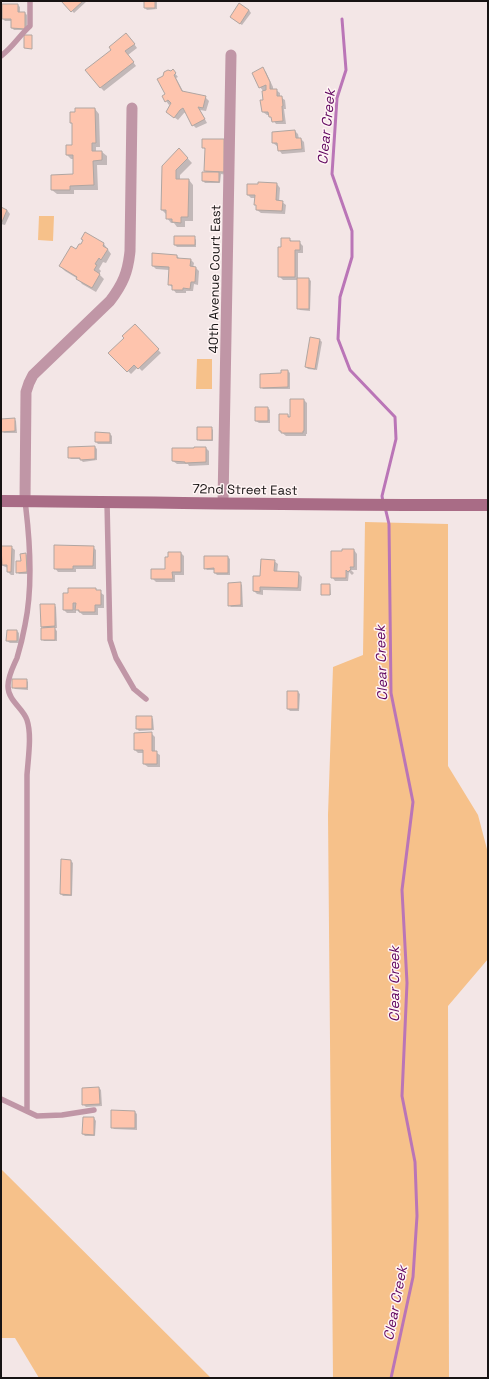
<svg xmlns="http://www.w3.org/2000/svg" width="489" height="1379" font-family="'Space Grotesk',sans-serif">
  <rect width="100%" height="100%" fill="#f3e6e6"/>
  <path fill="#f6c18a" d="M 39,216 L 54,216 L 53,241 L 38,240 Z
    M 197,359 L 212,359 L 212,389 L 196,389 Z
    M 365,522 L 448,524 L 448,766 L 478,815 L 488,853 L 488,959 L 448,1006 L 449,1378 L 333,1378 L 328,815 L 333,667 L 363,655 Z
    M 1,1169 L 211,1378 L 39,1378 L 15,1338 L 1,1338 Z"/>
  <path fill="#0003" d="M 63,1 L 87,1 L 74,13 Z
    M 145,1 L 157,1 L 157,9 L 147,10 L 145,8 Z
    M 3,5 L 18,5 L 20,7 L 20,13 L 25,13 L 27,15 L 27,30 L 14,30 L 12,28 L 12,21 L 5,21 L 3,19 Z
    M 249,10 L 251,13 L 242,25 L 233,19 Z
    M 130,38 L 137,48 L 128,55 L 136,66 L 104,91 L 101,88 L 113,50 Z
    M 262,69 L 266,72 L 273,87 L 273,90 L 276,90 L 280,93 L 280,97 L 285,100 L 286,109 L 284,109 L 286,124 L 276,124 L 270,115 L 267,115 L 263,112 L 264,92 L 260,87 Z
    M 173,71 L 178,77 L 176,78 L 184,93 L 205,97 L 209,101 L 206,111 L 200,110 L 207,123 L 196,128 L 193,125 L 186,112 L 184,113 L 178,120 L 167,112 L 172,103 L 169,105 L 163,97 L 167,95 L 171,72 Z
    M 95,109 L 99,114 L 100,147 L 96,147 L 96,152 L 102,152 L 107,156 L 107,165 L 97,165 L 98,190 L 74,190 L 74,194 L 57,194 L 52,190 L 74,175 L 74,159 L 71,159 L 67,155 L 73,146 L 73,124 L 71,123 Z
    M 295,131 L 298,134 L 299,139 L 301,139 L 304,142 L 305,152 L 282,154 L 279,150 L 279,146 L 277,146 L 273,143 Z
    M 203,140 L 227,175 L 221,174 L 220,183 L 205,183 L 203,181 L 208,173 L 205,171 L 206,150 L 203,147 Z
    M 179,149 L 192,163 L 180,175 L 180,180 L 189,180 L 193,185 L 193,221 L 185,221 L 185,227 L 177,227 L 174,223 L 171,223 L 167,218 L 167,215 L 162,210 Z
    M 277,184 L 280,188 L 279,202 L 282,202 L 286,205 L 285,214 L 261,213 L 257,210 L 257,206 L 255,204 L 256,198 L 251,198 L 248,195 Z
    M 1,208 L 7,210 L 10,214 L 5,225 L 1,224 Z
    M 86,233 L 104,244 L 111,254 L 106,263 L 103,262 L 99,269 L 101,271 L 99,274 L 104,279 L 96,292 L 82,284 L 78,279 L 65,271 L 60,266 L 84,241 Z
    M 194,237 L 196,240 L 196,247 L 177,247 L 175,245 Z
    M 289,239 L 293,242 L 299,242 L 303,246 L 303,253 L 298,253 L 298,279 L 309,279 L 311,281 L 310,311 L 300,310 L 298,308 L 298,280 L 283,280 L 279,276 L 282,248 Z
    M 177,256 L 180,259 L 190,259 L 194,263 L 193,268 L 196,268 L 199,271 L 198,285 L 194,284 L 193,291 L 186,291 L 186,293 L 176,293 L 173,289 L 173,288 L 169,284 L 169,270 L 156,269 L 153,266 Z
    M 135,325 L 161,353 L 142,371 L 138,367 L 131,374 L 110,353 L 125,338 Z
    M 320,340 L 322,342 L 317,370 L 308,369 L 306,367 Z
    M 288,371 L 290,373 L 290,389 L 263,389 L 261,387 Z
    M 304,400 L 307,403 L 307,434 L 306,434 L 306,436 L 286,436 L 280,431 L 288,415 L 291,418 Z
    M 268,408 L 270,410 L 270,423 L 259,423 L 256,421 Z
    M 14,419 L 16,421 L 17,433 L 4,433 L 2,431 L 1,444 L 1,429 Z
    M 211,428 L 213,430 L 213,441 L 200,441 L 198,439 Z
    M 110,434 L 112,436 L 112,444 L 98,444 L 96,442 Z
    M 95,447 L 97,449 L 97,460 L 83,462 L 80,459 L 71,459 L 69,457 Z
    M 206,448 L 209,451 L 209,465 L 189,466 L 188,464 L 177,464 L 173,461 L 173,449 Z
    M 1,547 L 11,547 L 15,550 L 14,575 L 11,575 L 8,572 L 8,568 L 1,565 Z
    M 93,547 L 96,550 L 96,569 L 76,569 L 76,572 L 58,572 L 55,568 Z
    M 354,550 L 357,554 L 357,570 L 351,570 L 354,573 L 352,575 L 349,572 L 348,581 L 335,581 L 332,577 Z
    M 181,553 L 184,556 L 184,575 L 175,575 L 175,582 L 156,582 L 152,578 L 166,570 Z
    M 26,554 L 28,557 L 29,574 L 19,574 L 17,572 Z
    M 228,557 L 230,559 L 230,575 L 217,575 L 215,573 L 215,570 L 207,570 L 205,568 Z
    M 274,561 L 278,564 L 277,573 L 298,573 L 302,577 L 301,591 L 263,590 L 263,595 L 257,594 L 254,591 L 261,577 Z
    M 240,583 L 242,585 L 243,607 L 231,607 L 229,605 Z
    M 330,585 L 331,595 L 322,595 Z
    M 95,589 L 104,595 L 104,608 L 98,608 L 98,615 L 83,615 L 76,609 L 76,613 L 67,613 L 64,610 L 64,594 Z
    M 54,605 L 56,607 L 57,628 L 54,628 L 57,631 L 57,641 L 44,641 L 42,639 L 44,629 L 42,626 Z
    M 17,631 L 19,633 L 19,643 L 10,643 L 7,641 Z
    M 26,680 L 28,682 L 28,690 L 15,689 L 13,687 Z
    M 298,692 L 300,694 L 299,711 L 290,711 L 288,709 Z
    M 151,717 L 153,719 L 154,730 L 139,731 L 137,729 Z
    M 151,733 L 155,737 L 155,752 L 160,755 L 160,767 L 148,767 L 144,764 L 144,753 L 138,753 L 135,750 L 135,734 Z
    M 71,861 L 73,863 L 72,896 L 63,896 L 61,894 Z
    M 99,1088 L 101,1090 L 102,1106 L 86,1107 L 83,1104 Z
    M 135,1112 L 137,1114 L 137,1130 L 114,1129 L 112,1127 Z
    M 94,1118 L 96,1121 L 95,1136 L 85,1136 L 83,1134 Z"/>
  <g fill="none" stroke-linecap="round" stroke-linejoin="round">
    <path stroke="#ba75b7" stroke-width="3" d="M 342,19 L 346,70 L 337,98 L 332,174 L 352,231 L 352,257 L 340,297 L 338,339 L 350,370 L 395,417 L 396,439 L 382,496 L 383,502
      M 385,507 L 389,524 L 391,693 L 413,802 L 402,890 L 407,983 L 402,1096 L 415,1162 L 417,1216 L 413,1277 L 391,1378"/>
  </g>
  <path fill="#fec4ad" stroke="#b0a6a2" d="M 61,1 L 83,1 L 71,12 Z
    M 144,1 L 155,1 L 155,8 L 144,8 Z
    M 239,3 L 249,10 L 240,24 L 230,17 Z
    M 2,4 L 18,4 L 18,12 L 25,12 L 25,29 L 11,28 L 11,19 L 2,19 Z
    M 126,33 L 135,44 L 125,51 L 134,62 L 100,88 L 85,70 L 111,50 L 109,47 Z
    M 24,35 L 32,35 L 32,49 L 24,48 Z
    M 263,67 L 270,82 L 270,89 L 277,89 L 277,96 L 282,96 L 283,106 L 282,106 L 283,121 L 272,122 L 271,117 L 269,117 L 268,112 L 262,112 L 260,100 L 263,100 L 262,91 L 266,90 L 266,85 L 259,88 L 252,73 Z
    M 173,69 L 176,73 L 174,75 L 182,91 L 206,96 L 203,108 L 198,107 L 205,119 L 192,126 L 183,108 L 180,110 L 174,118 L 166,112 L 171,103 L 168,100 L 165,102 L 162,96 L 165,94 L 157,79 L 163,76 L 164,72 L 168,70 L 171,71 Z
    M 75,108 L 95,108 L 96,143 L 92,143 L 92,151 L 102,151 L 102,160 L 93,161 L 94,185 L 70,186 L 70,190 L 51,190 L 51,175 L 73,174 L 73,155 L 66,155 L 66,145 L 72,145 L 72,123 L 70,123 L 70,112 L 75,112 Z
    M 295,130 L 296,138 L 301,138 L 302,149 L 278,151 L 277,143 L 272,143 L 272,132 Z
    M 202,139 L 224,139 L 224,172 L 204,171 L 205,148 L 202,148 Z
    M 179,148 L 188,158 L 176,170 L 176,179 L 189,179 L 188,217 L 181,217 L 181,223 L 172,222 L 172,219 L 166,219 L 166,210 L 161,210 L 162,166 Z
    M 202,172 L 219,172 L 219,182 L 202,181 Z
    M 258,182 L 277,183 L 276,200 L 283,201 L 282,211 L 256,210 L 256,205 L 254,205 L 255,195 L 247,195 L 247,184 L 258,184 Z
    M 1,207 L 7,210 L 2,222 L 1,222 Z
    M 85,232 L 104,243 L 103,246 L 108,249 L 101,260 L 99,258 L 95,264 L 97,265 L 94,270 L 100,274 L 92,288 L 76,279 L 77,277 L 59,266 L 71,246 L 76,249 L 79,244 L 81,244 L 83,240 L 81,239 Z
    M 174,236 L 195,236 L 195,245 L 174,245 Z
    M 281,238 L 290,238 L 290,241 L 300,241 L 300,250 L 295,250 L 295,277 L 278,277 L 278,247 L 281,247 Z
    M 152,253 L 177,255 L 177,258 L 191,259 L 190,266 L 196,267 L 195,282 L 191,282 L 190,289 L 183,288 L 183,290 L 172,290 L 172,285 L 168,285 L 169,267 L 152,266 Z
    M 297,278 L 309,278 L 309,309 L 297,309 Z
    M 135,324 L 159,349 L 138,369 L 134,365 L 127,372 L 108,353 L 124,338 L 122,336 Z
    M 310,337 L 320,339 L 315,369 L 305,367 Z
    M 281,370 L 288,370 L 288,387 L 260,388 L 260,374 L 281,373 Z
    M 290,399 L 304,399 L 304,431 L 303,431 L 303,433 L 281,433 L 281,431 L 279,431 L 279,414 L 288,414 L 288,417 L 290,417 Z
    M 255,407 L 268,407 L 268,421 L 255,421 Z
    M 15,418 L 15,431 L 1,432 L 1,419 Z
    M 197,427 L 212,427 L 212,440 L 197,440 Z
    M 95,432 L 110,433 L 110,442 L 95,442 Z
    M 95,446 L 95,459 L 80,460 L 80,458 L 68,458 L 68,447 Z
    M 194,447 L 206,447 L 206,462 L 185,463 L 185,462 L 172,461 L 172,448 L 194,448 Z
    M 54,545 L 94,546 L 93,566 L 73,566 L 73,569 L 54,569 Z
    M 1,546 L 12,546 L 11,572 L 7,572 L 7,565 L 2,565 Z
    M 342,549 L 354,549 L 354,567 L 350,567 L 351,569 L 348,572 L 346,570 L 346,578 L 331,578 L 331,551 L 342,551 Z
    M 168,552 L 181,552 L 181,572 L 172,572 L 173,579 L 151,579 L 151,569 L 165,569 L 165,557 L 168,557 Z
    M 26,553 L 27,572 L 16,573 L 16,561 L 21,561 L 20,554 Z
    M 204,556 L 228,556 L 228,573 L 214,573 L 214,568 L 204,569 Z
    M 261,559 L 275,560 L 274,571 L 299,572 L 298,588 L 260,587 L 260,592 L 253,591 L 253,576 L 260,576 Z
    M 241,582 L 241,605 L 228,606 L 228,583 Z
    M 321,584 L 330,584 L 330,595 L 321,595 Z
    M 68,588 L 96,588 L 96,590 L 101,590 L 101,605 L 95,605 L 95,612 L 79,612 L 79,610 L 75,610 L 76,603 L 73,603 L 73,610 L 63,610 L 63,593 L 68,593 Z
    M 40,604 L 55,604 L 55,626 L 41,627 Z
    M 55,627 L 55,640 L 41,640 L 41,628 Z
    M 7,630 L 17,630 L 17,641 L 6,641 Z
    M 12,679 L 27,679 L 27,688 L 12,688 Z
    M 287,691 L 298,691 L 298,709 L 287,709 Z
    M 136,716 L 152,716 L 152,729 L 136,729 Z
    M 152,732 L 152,751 L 157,751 L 157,764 L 143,764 L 143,750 L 134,750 L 134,733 Z
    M 61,859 L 71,860 L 71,895 L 60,894 Z
    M 99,1087 L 100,1104 L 82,1105 L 82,1088 Z
    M 111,1110 L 135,1111 L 135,1128 L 111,1128 Z
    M 83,1117 L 94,1117 L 94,1135 L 82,1134 Z"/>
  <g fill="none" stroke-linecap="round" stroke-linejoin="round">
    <path stroke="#c096a6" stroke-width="5.5" d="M 1,56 C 13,47 19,36 30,26 L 30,1
      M 25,501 C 30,540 33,587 25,625 C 23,636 20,648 17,658 C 13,667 8,676 8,686 C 8,701 23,708 27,720 C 32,735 28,759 27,775 L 27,1111
      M 107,502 L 110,640 L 116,658 L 134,689 L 146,699
      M 1,1099 L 37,1116 L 62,1115 L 94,1110"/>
    <path stroke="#c096a6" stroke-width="11" d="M 25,501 L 26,392 L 29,383 L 33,375 L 110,301 C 123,284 128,272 130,251 L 132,108
      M 223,503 L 231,55"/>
    <path stroke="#a96c86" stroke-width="12" d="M 1,501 C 163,502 326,506 488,505"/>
  </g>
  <g text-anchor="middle" stroke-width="3" stroke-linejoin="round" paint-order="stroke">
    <g font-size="13" fill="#171313" stroke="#fff4f4">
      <text transform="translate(214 279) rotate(-89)" y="5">40th Avenue Court East</text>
      <text transform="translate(245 489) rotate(1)" y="5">72nd Street East</text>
    </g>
    <g font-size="14" font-style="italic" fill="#5f045e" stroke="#fff4f4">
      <text transform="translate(326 127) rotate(-84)" y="5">Clear Creek</text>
      <text transform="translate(381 663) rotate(-92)" y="5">Clear Creek</text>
      <text transform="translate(394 984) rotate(-90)" y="5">Clear Creek</text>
      <text transform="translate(395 1303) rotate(-79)" y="5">Clear Creek</text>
    </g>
  </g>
  <rect width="489" height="1379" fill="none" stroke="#171313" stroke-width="4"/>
</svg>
